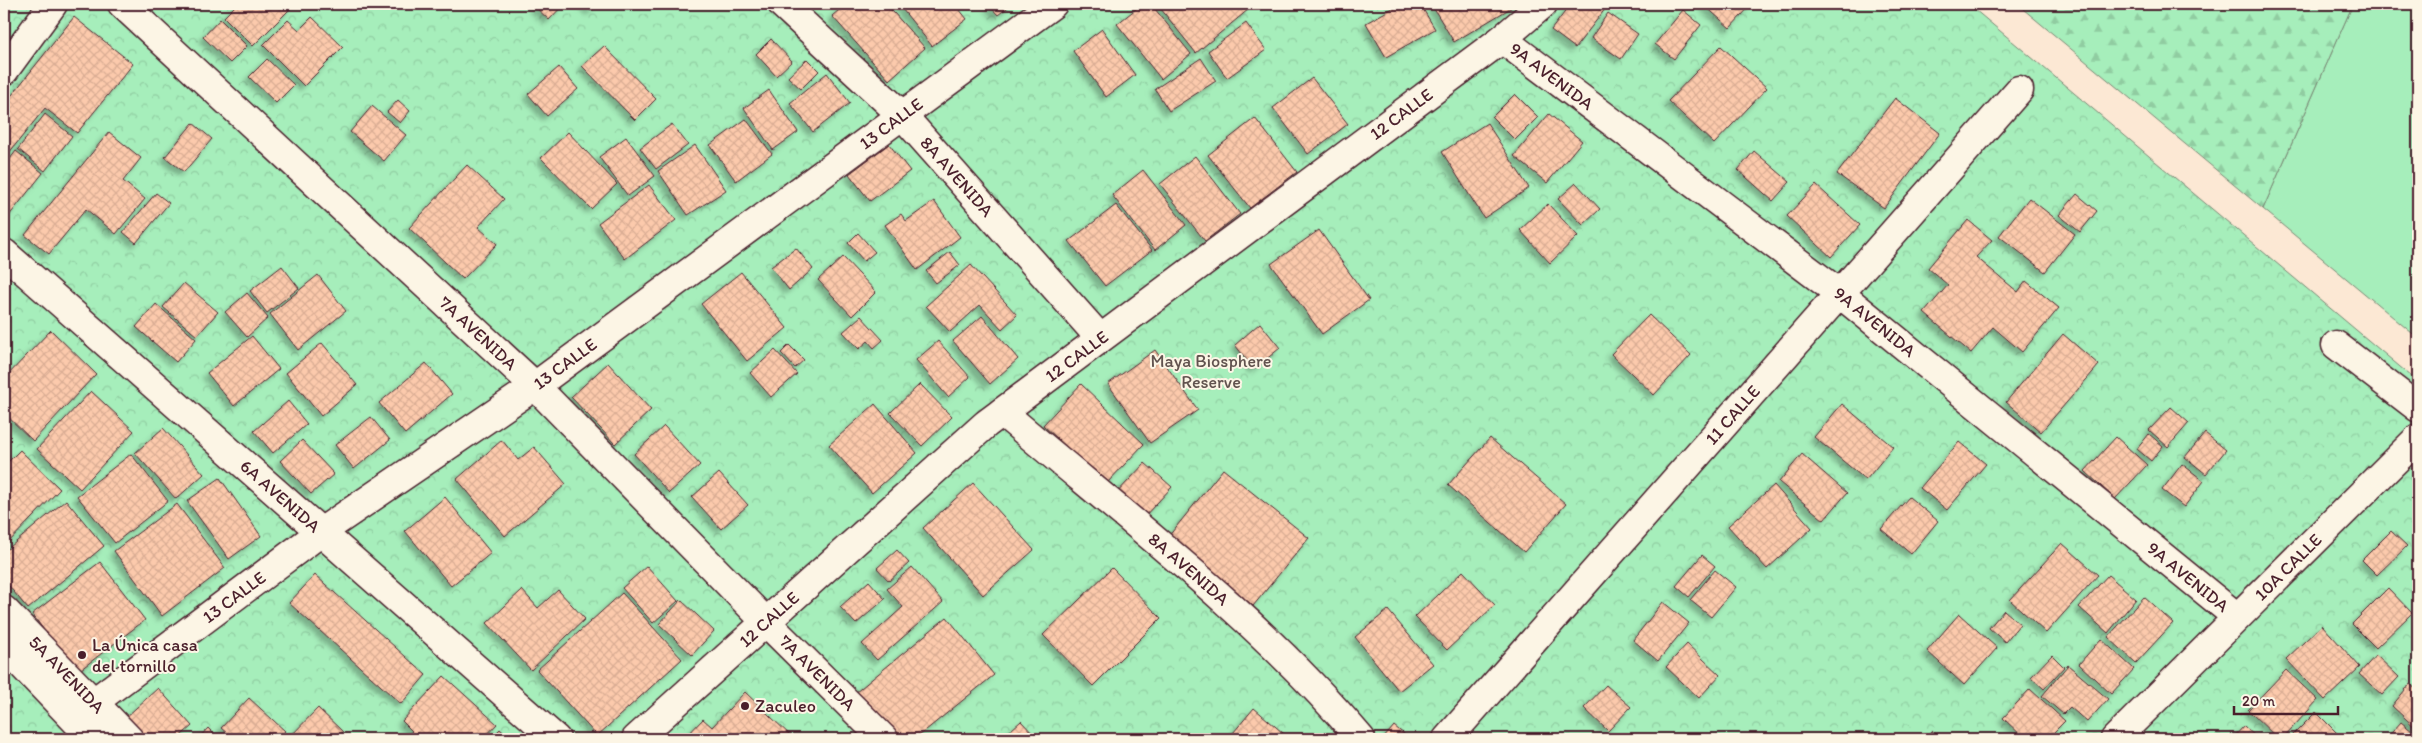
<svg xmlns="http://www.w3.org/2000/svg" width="2422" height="743" font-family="Itim,sans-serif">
  <defs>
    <pattern id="forest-firs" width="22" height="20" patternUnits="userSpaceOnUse" patternTransform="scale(1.25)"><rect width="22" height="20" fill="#a6eebb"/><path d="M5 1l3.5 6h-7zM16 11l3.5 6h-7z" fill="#90cca1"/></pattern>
    <pattern id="park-crowns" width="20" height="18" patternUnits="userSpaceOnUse" patternTransform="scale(1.25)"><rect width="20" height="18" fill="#a6eebb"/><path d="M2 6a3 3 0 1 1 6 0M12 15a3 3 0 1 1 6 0" fill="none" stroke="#90cca1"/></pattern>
    <pattern id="building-cross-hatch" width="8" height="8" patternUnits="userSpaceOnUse" patternTransform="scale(1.25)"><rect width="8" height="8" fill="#fccaac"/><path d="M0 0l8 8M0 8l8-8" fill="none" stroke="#daad94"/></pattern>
    <filter id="shadow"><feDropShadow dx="-4.5" dy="4.5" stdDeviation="2.5" flood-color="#0004"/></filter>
  </defs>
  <rect width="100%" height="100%" fill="#fce8d4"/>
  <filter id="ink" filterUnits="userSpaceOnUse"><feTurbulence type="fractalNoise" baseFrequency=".02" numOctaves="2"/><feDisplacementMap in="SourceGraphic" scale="10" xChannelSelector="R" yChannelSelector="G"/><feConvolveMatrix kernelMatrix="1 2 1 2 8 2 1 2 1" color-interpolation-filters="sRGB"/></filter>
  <g filter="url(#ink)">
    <path fill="#a6eebb" stroke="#788673" d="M 2353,4 L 2418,4 L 2418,338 L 2263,209 Z"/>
    <path fill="url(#forest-firs)" stroke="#788673" d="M 2017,4 L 2353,4 L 2263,209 Z"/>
    <path fill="url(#park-crowns)" stroke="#788673" d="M 4,4 L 1968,4 L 2418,382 L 2418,739 L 4,739 Z"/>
    <path fill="url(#building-cross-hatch)" stroke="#4a1f2b" filter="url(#shadow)" d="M 237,4 L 287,4 L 291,8 L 253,46 L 224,17 Z
      M 532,4 L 564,4 L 549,20 Z
      M 583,4 L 597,4 L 591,11 Z
      M 846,4 L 886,4 L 925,48 L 889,80 L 832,16 Z
      M 898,4 L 955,4 L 967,19 L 932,46 Z
      M 988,4 L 1012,4 L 998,15 Z
      M 1142,4 L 1151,4 L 1191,54 L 1161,79 L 1117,24 Z
      M 1157,4 L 1245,4 L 1249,9 L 1196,53 Z
      M 1400,4 L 1420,4 L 1435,29 L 1386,57 L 1366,23 Z
      M 1431,4 L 1513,4 L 1514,6 L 1454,42 Z
      M 1571,4 L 1600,4 L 1606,8 L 1575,48 L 1551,30 Z
      M 1703,4 L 1752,4 L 1730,28 Z
      M 1683,10 L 1701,25 L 1674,59 L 1655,44 Z
      M 1608,13 L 1638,34 L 1621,59 L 1591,38 Z
      M 74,17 L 133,64 L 77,133 L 45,108 L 4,159 L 4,105 Z
      M 312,17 L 343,47 L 304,86 L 263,45 L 288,20 L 299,30 Z
      M 220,19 L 247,46 L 230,63 L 203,37 Z
      M 1246,23 L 1266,50 L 1227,78 L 1208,51 Z
      M 1102,29 L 1135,75 L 1106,97 L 1073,51 Z
      M 771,39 L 792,61 L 776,76 L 756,54 Z
      M 604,46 L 656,99 L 635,120 L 582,66 Z
      M 1721,46 L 1767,88 L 1714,144 L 1668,101 Z
      M 1201,58 L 1216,81 L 1169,111 L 1155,89 Z
      M 267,59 L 294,85 L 276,103 L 249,77 Z
      M 807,59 L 819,71 L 801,89 L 788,77 Z
      M 559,67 L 578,89 L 547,116 L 528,94 Z
      M 827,73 L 850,103 L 813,132 L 790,103 Z
      M 1312,78 L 1348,124 L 1308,154 L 1273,108 Z
      M 769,90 L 798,132 L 773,150 L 744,108 Z
      M 1515,94 L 1538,117 L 1515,140 L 1492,117 Z
      M 1895,98 L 1940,133 L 1884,208 L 1837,174 Z
      M 398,100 L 410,111 L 400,123 L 387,112 Z
      M 372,106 L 406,135 L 384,161 L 350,132 Z
      M 45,114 L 72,136 L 45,171 L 18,149 Z
      M 1549,114 L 1582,141 L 1547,183 L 1514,156 Z
      M 1255,118 L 1297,172 L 1250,208 L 1208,155 Z
      M 746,119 L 772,154 L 736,181 L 710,145 Z
      M 193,123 L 212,139 L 184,172 L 165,157 Z
      M 1487,123 L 1529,188 L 1484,218 L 1442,152 Z
      M 672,124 L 688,145 L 656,169 L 640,148 Z
      M 109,132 L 141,158 L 123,181 L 145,199 L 116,234 L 86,209 L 49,254 L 25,235 Z
      M 568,132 L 617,184 L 591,209 L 541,158 Z
      M 626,137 L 655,176 L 628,196 L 599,157 Z
      M 889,144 L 910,171 L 870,201 L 849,174 Z
      M 695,145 L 726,190 L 688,215 L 658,171 Z
      M 16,151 L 43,173 L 4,222 L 4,167 Z
      M 1754,151 L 1790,182 L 1773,201 L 1738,170 Z
      M 1195,156 L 1240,214 L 1205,241 L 1160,184 Z
      M 467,165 L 504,199 L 478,227 L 497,244 L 463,279 L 409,228 Z
      M 1143,170 L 1186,225 L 1155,250 L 1112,195 Z
      M 1576,183 L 1600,209 L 1583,225 L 1558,199 Z
      M 649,185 L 676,220 L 625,259 L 598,223 Z
      M 1816,185 L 1860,225 L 1831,257 L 1787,216 Z
      M 156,193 L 169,203 L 136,243 L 123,232 Z
      M 2077,194 L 2097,211 L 2080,232 L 2059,215 Z
      M 2029,198 L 2075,234 L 2045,272 L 1999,236 Z
      M 934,201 L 960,237 L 917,270 L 885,225 L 901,214 L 906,221 Z
      M 1548,204 L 1578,236 L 1550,263 L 1520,230 Z
      M 1116,205 L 1152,250 L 1105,286 L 1069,241 Z
      M 1968,220 L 1992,240 L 1976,257 L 2018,292 L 2026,281 L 2059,308 L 2022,352 L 1993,327 L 1971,353 L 1924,313 L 1948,285 L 1928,268 Z
      M 1319,230 L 1369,300 L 1322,334 L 1271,264 Z
      M 858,233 L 875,252 L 864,261 L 848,243 Z
      M 796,248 L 813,269 L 789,290 L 771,267 Z
      M 950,252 L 960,265 L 936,283 L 926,271 Z
      M 843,257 L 876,292 L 852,316 L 818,280 Z
      M 971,265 L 1017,315 L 1002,329 L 980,305 L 950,332 L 926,306 Z
      M 282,266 L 299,288 L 267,313 L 250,291 Z
      M 741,272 L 787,328 L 747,361 L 701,304 Z
      M 318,275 L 346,311 L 298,350 L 270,314 Z
      M 184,283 L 218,312 L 197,336 L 163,307 Z
      M 247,293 L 268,318 L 247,337 L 225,312 Z
      M 156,304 L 196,339 L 176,362 L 136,327 Z
      M 1649,315 L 1691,355 L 1654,395 L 1611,354 Z
      M 861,316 L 883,340 L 874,348 L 868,341 L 859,349 L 843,332 Z
      M 982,316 L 1018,359 L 990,384 L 953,341 Z
      M 1260,323 L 1280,348 L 1254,369 L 1235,345 Z
      M 51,330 L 96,374 L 33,441 L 4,413 L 4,379 Z
      M 2063,334 L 2099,365 L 2041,432 L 2006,402 Z
      M 252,336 L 279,369 L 234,406 L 207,373 Z
      M 938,341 L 970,377 L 948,397 L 916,360 Z
      M 322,343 L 357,385 L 321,416 L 286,373 Z
      M 789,345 L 804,360 L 795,368 L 781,353 Z
      M 775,350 L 797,374 L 771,397 L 750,373 Z
      M 1155,350 L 1198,410 L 1150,443 L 1108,384 Z
      M 426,363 L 452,394 L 405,434 L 379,403 Z
      M 608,363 L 651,410 L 615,444 L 571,397 Z
      M 920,384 L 952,417 L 922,446 L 890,413 Z
      M 1081,384 L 1144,444 L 1106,484 L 1043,425 Z
      M 91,391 L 134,431 L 80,489 L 37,449 Z
      M 288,401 L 307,424 L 273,453 L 254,431 Z
      M 875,404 L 917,453 L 872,493 L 829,445 Z
      M 1842,404 L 1893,447 L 1866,480 L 1814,437 Z
      M 2171,407 L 2189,423 L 2168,447 L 2149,430 Z
      M 371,417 L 390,440 L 354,469 L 335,445 Z
      M 664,426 L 700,465 L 669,493 L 634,454 Z
      M 163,428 L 204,474 L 176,499 L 135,453 Z
      M 2205,433 L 2226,450 L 2206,474 L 2185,457 Z
      M 2149,434 L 2163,446 L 2151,461 L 2137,449 Z
      M 2116,437 L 2147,465 L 2115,499 L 2085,471 Z
      M 1490,438 L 1566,504 L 1524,552 L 1448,485 Z
      M 302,440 L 334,474 L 311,494 L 280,461 Z
      M 502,440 L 518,460 L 534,447 L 566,484 L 505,536 L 457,479 Z
      M 1959,442 L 1986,464 L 1947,510 L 1920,488 Z
      M 20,450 L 60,489 L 4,547 L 4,466 Z
      M 131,454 L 168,501 L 115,543 L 77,496 Z
      M 1802,454 L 1847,493 L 1824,520 L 1779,482 Z
      M 1145,463 L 1172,487 L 1141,520 L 1114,496 Z
      M 2182,464 L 2204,481 L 2184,507 L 2162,490 Z
      M 1223,469 L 1309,538 L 1253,606 L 1168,537 Z
      M 719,473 L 748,505 L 721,529 L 692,497 Z
      M 220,478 L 261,536 L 229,559 L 187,501 Z
      M 973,483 L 1034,550 L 983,595 L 923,528 Z
      M 1774,485 L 1812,528 L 1767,569 L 1728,526 Z
      M 445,497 L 491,553 L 451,586 L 405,531 Z
      M 1909,497 L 1938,521 L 1911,554 L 1881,529 Z
      M 66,500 L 104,546 L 28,609 L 4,580 L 4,552 Z
      M 177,504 L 225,568 L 162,616 L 114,551 Z
      M 2391,531 L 2407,546 L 2377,575 L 2362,560 Z
      M 2062,543 L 2098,575 L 2046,633 L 2010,600 Z
      M 897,550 L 909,563 L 889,581 L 877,568 Z
      M 1702,555 L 1715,566 L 1689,597 L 1676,586 Z
      M 100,562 L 145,620 L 76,673 L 32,614 Z
      M 647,566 L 678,601 L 653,623 L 622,588 Z
      M 912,567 L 943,602 L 877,660 L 862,644 L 903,607 L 887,589 Z
      M 1112,568 L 1161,618 L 1093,686 L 1043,635 Z
      M 1715,570 L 1736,587 L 1711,617 L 1690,600 Z
      M 1463,571 L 1495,605 L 1447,650 L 1415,617 Z
      M 315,575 L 426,675 L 401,704 L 289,603 Z
      M 2108,575 L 2136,599 L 2108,633 L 2079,607 Z
      M 869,581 L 885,599 L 856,624 L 840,607 Z
      M 2388,588 L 2412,613 L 2376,648 L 2352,624 Z
      M 522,590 L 538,608 L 558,590 L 585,619 L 531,670 L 487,623 Z
      M 622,593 L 682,659 L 597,736 L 537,670 Z
      M 2144,597 L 2173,623 L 2136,663 L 2108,637 Z
      M 681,600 L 714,631 L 692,655 L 659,624 Z
      M 1663,602 L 1689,623 L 1658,661 L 1633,640 Z
      M 1388,610 L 1433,664 L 1399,691 L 1355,637 Z
      M 2004,610 L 2020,624 L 2005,642 L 1989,628 Z
      M 1959,614 L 1997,648 L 1964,685 L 1927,651 Z
      M 947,617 L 994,675 L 915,739 L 893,739 L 855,693 Z
      M 2322,625 L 2360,667 L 2325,700 L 2286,659 Z
      M 2101,639 L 2134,669 L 2111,694 L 2079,664 Z
      M 1687,644 L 1720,675 L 1699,698 L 1666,667 Z
      M 2052,655 L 2064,667 L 2044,689 L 2031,677 Z
      M 2376,655 L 2399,677 L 2382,695 L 2359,674 Z
      M 2068,665 L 2108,699 L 2087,722 L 2070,707 L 2063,714 L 2042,696 Z
      M 2286,670 L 2318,700 L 2282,739 L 2278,739 L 2248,710 Z
      M 444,676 L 497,724 L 483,739 L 404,739 L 412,731 L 402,721 Z
      M 2410,684 L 2418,691 L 2418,730 L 2392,706 Z
      M 1606,685 L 1631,707 L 1608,731 L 1584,708 Z
      M 158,688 L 192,726 L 177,739 L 144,739 L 125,718 Z
      M 2030,689 L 2065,721 L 2047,739 L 2025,739 L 2003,718 Z
      M 745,692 L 794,739 L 684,739 L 703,719 L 712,727 Z
      M 249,698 L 285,731 L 277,739 L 234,739 L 221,728 Z
      M 318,708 L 343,732 L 335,739 L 288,739 Z
      M 1254,708 L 1290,739 L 1228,739 Z
      M 2316,712 L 2343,739 L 2289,739 Z
      M 1021,721 L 1035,736 L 1032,739 L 1001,739 Z
      M 2401,722 L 2418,736 L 2418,739 L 2386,739 Z
      M 1394,726 L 1410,739 L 1383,739 Z
      M 2244,726 L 2258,739 L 2232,739 Z
      M 208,728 L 219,739 L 198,739 Z
      M 500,729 L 511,739 L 490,739 Z
      M 1932,731 L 1942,739 L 1925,739 Z"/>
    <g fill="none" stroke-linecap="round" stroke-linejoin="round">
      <defs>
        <g id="street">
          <path id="s1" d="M 122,4 L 535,386 L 766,622 L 884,739"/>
          <path id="s2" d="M 782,4 L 903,116 L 1100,338"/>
          <path id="s3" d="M 1502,39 L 1839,293 L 2237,617"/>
          <path d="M 4,71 L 53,4"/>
          <path id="s4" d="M 4,253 L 556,739"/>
          <path d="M 2336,345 L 2418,408"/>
          <path id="s5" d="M 1002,412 C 1125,517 1256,615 1361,739"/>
          <path id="s6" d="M 74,717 L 321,532 L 535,386 L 1053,4"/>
          <path id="s7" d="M 636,739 L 986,424 L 1502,39 L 1543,4"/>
          <path id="s8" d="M 1447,739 L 2019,90"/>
          <path id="s9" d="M 2115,739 L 2418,438"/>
        </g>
        <g id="secondary">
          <path id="s10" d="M 4,610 L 129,739"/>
          <path d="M 4,646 L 93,739"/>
        </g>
      </defs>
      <use href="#street" stroke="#4a1f2b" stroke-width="31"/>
      <use href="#secondary" stroke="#4a1f2b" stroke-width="31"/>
      <use href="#street" stroke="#fcf5e5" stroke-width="28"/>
      <use href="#secondary" stroke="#fcf5e5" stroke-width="28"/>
    </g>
  </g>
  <g fill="#4a1f2b" stroke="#fcf5e5" stroke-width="2">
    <circle cx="82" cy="655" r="5"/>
    <circle cx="745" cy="706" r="5"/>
  </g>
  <g text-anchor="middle" stroke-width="4" stroke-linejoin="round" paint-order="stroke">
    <g font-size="18" fill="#4a1f2b" stroke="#fcf5e5">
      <text dy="6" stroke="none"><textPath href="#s3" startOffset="62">9A AVENIDA</textPath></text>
      <text dy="6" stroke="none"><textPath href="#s7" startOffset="989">12 CALLE</textPath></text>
      <text dy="6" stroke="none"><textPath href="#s6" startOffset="1010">13 CALLE</textPath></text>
      <text dy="6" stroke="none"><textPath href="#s2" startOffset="246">8A AVENIDA</textPath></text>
      <text dy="6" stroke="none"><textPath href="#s3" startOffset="468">9A AVENIDA</textPath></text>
      <text dy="6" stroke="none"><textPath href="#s1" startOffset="485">7A AVENIDA</textPath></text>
      <text dy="6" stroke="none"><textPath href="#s7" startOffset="584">12 CALLE</textPath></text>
      <text dy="6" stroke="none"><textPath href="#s6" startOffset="605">13 CALLE</textPath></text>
      <text dy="6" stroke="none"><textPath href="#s8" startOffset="432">11 CALLE</textPath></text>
      <text dy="6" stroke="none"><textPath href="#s4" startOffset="368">6A AVENIDA</textPath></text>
      <text dy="6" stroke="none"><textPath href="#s9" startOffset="244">10A CALLE</textPath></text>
      <text dy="6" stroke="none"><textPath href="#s5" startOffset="244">8A AVENIDA</textPath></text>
      <text dy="6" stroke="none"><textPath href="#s3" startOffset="872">9A AVENIDA</textPath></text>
      <text dy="6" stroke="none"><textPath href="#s6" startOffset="200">13 CALLE</textPath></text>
      <text dy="6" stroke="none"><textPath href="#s7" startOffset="179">12 CALLE</textPath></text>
      <text dy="6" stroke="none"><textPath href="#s1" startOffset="965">7A AVENIDA</textPath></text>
      <text dy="6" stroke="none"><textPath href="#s10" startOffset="90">5A AVENIDA</textPath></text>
    </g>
    <g font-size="18" fill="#61534f" stroke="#fcf5e5">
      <text x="1211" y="367">Maya Biosphere<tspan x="1211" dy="21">Reserve</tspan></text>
    </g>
    <g font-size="18" fill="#4a1f2b" stroke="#fcf5e5" text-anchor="start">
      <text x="92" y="651">La Única casa<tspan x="92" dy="21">del tornillo</tspan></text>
      <text x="755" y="712">Zaculeo</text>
    </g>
  </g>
  <rect width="2422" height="743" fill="none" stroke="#fcf5e5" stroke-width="20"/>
  <rect x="10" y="10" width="2402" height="723" fill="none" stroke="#4a1f2b" stroke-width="2" filter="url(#ink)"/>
  <path d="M2234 706v8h104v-8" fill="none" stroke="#4a1f2b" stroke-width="2.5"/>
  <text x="2242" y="706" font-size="15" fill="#4a1f2b" stroke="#fcf5e5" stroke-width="4" paint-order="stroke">20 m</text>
</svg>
